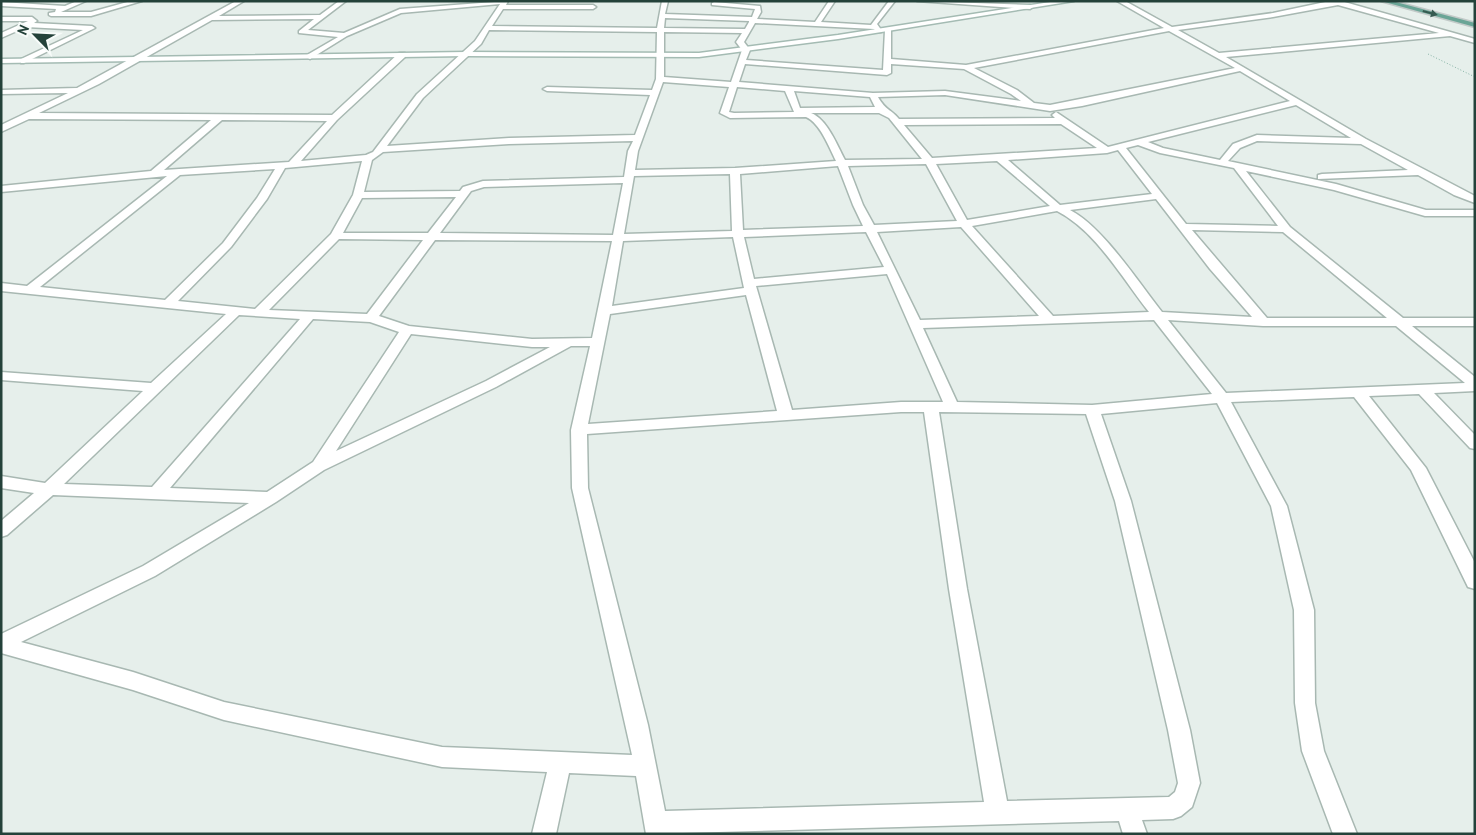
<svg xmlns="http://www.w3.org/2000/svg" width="1476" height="835" font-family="'PT Sans',sans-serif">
  <rect width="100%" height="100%" fill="#e6efeb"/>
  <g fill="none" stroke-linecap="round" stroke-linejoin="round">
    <defs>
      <path id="street" d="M 77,1 L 86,1 L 61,12 L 91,12 L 131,1 L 142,1 L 91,16 L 51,16 L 49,15 L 49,13 L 55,12 L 56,9 L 1,6 L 1,2 L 65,6 Z
        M 236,1 L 244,1 L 219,16 L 320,15 L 339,1 L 346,1 L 308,30 L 344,33 L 400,9 L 508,1 L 506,5 L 593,5 L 596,7 L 593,9 L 503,9 L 492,26 L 657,28 L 662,1 L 668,1 L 665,14 L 752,17 L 755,9 L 712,5 L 712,3 L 714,2 L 760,6 L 761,12 L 757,19 L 815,22 L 829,1 L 835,1 L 821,22 L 871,25 L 889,1 L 895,1 L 877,24 L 882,31 L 881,32 L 877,32 L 874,29 L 755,23 L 744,42 L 750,50 L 746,60 L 883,70 L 885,30 L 888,28 L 891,30 L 891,59 L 966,65 L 1164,28 L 1117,1 L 1125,1 L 1172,27 L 1273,13 L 1330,1 L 1341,1 L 1475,39 L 1475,43 L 1450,36 L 1226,57 L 1366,139 L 1475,196 L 1475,203 L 1454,195 L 1418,175 L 1318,179 L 1318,175 L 1322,174 L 1408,170 L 1361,144 L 1257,141 L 1240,148 L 1228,161 L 1336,184 L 1426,210 L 1475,210 L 1475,216 L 1425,216 L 1334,190 L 1246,171 L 1290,227 L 1403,318 L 1475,318 L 1475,326 L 1412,326 L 1475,377 L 1475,391 L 1434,393 L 1475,435 L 1475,449 L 1470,448 L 1419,394 L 1369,396 L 1426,468 L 1475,563 L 1475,589 L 1468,587 L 1411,470 L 1354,397 L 1231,402 L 1287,506 L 1314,610 L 1315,703 L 1324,751 L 1357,834 L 1333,834 L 1302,751 L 1295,703 L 1294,610 L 1271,506 L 1217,403 L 1101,414 L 1131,501 L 1190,730 L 1200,783 L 1192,807 L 1181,816 L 1173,819 L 1142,820 L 1147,834 L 1123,834 L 1119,821 L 646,834 L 636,776 L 569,773 L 556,834 L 532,834 L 547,772 L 442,767 L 224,720 L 133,690 L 1,653 L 1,634 L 143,566 L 249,503 L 53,495 L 7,535 L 1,537 L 1,521 L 34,493 L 1,488 L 1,476 L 45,483 L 143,391 L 1,380 L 1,372 L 151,383 L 226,314 L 1,291 L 1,283 L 27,286 L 167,176 L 1,192 L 1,186 L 151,171 L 211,120 L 29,119 L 1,132 L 1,125 L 68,93 L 1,94 L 1,90 L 77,88 ZM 500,4 L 475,41 L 417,94 L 373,152 L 366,155 L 301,161 L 337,120 L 405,57 L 405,53 L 399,53 L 332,115 L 39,113 L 99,84 L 212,20 L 314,19 L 299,31 L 299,33 L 338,37 L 307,55 L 306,57 L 310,59 L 347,36 L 401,13 ZM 1338,5 L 1439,33 L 1219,53 L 1178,30 L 1273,17 ZM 665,18 L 749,21 L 749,22 L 745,29 L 664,28 ZM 489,30 L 657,32 L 656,79 L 652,90 L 547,87 L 543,89 L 547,91 L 650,95 L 635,135 L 509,138 L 387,146 L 423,98 L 481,44 ZM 1169,31 L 1235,68 L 1050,105 L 1034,103 L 1017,90 L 974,68 ZM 664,32 L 742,33 L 736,42 L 742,50 L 731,82 L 664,77 ZM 745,64 L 887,75 L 891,73 L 891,64 L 964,69 L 1011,94 L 1021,101 L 945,91 L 873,93 L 739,82 ZM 1240,71 L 1290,101 L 1108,147 L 1056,112 L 1052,115 L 1055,118 L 899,119 C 891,109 886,111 878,97 L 945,95 L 1050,111 L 1082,106 ZM 663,82 L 729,87 L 720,113 L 730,118 L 806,117 C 820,123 829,147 836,161 L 735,168 L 635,170 L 638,151 ZM 737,87 L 785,91 L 794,112 L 734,113 L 729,112 ZM 794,91 L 870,97 L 875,107 L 800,108 ZM 1296,105 L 1351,138 L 1257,135 L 1233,144 L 1220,160 L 1163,148 L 1148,142 ZM 811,113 L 879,113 L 889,118 L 922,159 L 845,160 C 837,145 827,119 811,113 ZM 222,120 L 327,121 L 289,162 L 164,170 ZM 1061,124 L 1097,148 L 932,158 L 904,125 ZM 633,141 L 628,151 L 624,177 L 483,181 L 463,187 L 460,191 L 364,192 L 372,160 L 383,152 L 509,144 ZM 1138,145 L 1160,153 L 1234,168 L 1278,226 L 1186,224 L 1126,148 ZM 1118,150 L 1152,194 L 1060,205 L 1008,160 L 1107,153 ZM 362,161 L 353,195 L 331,234 L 255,309 L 178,301 L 231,247 L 267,199 L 285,168 ZM 997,161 L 1050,206 L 967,220 L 936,164 ZM 926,164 L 957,221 L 874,225 L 863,205 L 848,166 ZM 838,166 L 853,205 L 863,226 L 743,230 L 740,174 ZM 275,169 L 257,198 L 223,243 L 165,300 L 40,287 L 180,175 ZM 730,174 L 732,231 L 624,234 L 634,176 ZM 623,183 L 613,235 L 440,233 L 471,191 L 484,187 ZM 456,197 L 428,233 L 343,233 L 362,198 ZM 1156,199 L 1210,269 L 1252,317 L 1162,312 C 1139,283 1102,226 1070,210 ZM 1057,211 C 1096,231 1122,278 1149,312 L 1053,316 L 972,226 ZM 961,227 L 1039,316 L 920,320 L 877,232 ZM 1192,230 L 1283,232 L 1387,318 L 1267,318 ZM 866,232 L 884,267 L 754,279 L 744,237 ZM 733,237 L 744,288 L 612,306 L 623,241 ZM 339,239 L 423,240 L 367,314 L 269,310 ZM 435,240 L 612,241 L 592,338 L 532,339 L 409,326 L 379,316 ZM 887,274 L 943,402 L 901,402 L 792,410 L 756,286 ZM 746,295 L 777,411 L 588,424 L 610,314 ZM 239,315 L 300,319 L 152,487 L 64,484 ZM 313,319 L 370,322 L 399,332 L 313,462 L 267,492 L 170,488 ZM 1154,320 L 1212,394 L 1092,405 L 957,402 L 923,328 ZM 1168,320 L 1263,326 L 1396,326 L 1465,383 L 1226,393 ZM 411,334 L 532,347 L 550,347 L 486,381 L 336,451 ZM 571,346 L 590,346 L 571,430 L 572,488 L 632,755 L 442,747 L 224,702 L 133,672 L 21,642 L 155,576 L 276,502 L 324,470 L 496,387 ZM 901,412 L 924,412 L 949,589 L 984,802 L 665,811 L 648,725 L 588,488 L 587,434 ZM 939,412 L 1086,414 L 1115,501 L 1168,730 L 1178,783 L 1175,792 L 1169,797 L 1007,801 L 967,589 Z
        M 917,1 L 1030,5 L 1033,7 L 1030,9 Z
        M 1,17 L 32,17 L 37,21 L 34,23 L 92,26 L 95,28 L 24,63 L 21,63 L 21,59 L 83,30 L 26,27 L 1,38 L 1,33 L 28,21 L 1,21 Z"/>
      <path id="secondary" d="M 1057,1 L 1074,1 L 838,39 L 699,57 L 466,56 L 1,63 L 1,59 L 466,52 L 699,53 L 838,35 Z"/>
      <path id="primary" d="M 1381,1 L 1392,1 L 1475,23 L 1475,27 Z"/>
    </defs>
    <use href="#street" stroke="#a8b8b2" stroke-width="3"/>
    <use href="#secondary" stroke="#a4bbb3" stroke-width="3"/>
    <use href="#primary" stroke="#c2cac8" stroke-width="3"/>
    <path stroke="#86b3a5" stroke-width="1" stroke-dasharray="1 2" stroke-linecap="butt" d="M 1428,54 L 1475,77"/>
    <use href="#street" fill="#fff" fill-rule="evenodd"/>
    <use href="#secondary" fill="#fff" fill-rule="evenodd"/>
    <use href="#primary" fill="#6aa596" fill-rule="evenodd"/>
  </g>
  <defs><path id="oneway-solid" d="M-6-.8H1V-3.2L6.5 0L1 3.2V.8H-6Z" transform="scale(1.25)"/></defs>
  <use fill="#365b51" href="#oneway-solid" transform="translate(1430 13) rotate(15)"/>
  <rect width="1476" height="835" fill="none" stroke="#24423a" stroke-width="5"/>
  <g transform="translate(35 35) rotate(294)" stroke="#f7fbf9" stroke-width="4" paint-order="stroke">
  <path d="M0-4L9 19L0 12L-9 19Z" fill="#24423a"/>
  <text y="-8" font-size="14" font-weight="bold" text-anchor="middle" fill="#24423a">N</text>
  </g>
</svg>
